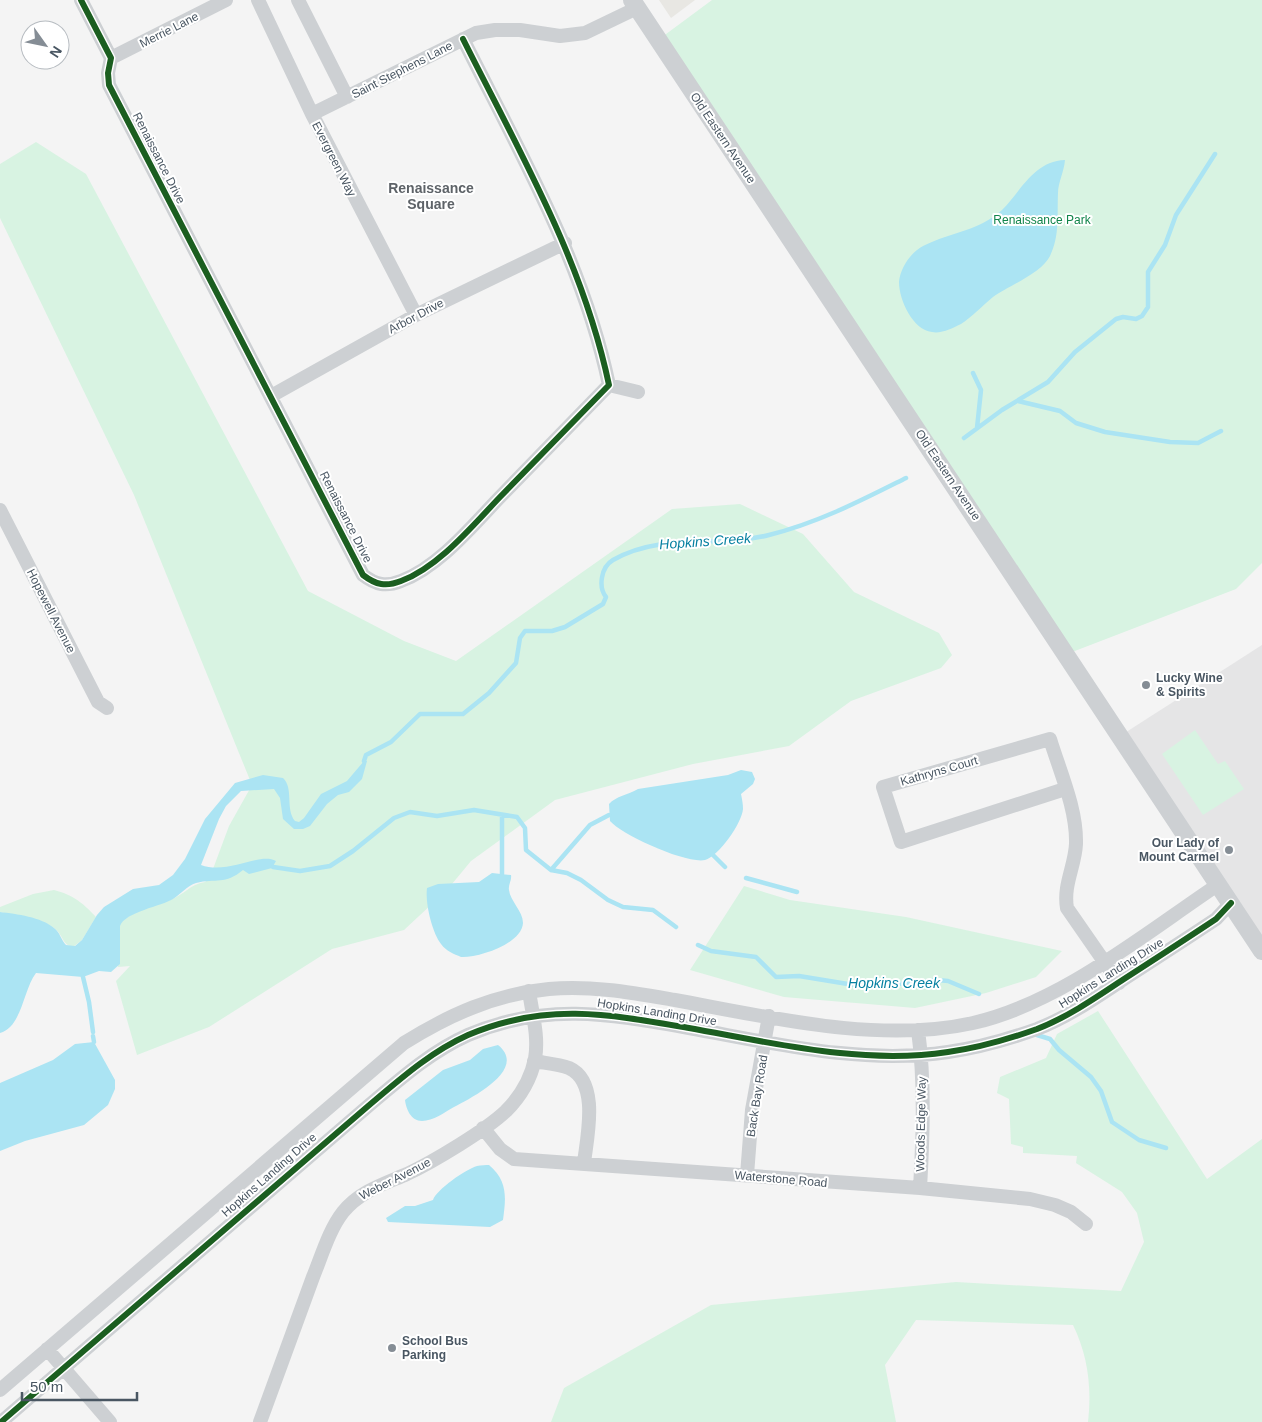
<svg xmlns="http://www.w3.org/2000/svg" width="1262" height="1422" font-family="Arial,sans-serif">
  <rect width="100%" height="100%" fill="#f4f4f4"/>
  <path fill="#e8e7e3" d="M 659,0 L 695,0 L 671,18 Z"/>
  <path fill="#e5e5e6" d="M 1262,645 L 1262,952 L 1120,736 Z"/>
  <path fill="#d8f3e2" d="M 712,0 L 1262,0 L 1262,563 L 1236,589 L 1067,654 L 658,40 Z
    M 36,142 L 86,174 L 308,591 L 404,641 L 456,661 L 672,509 L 740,504 L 803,534 L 854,592 L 939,633 L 952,655 L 941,668 L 851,701 L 789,746 L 693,764 L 555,800 L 471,861 L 447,890 L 404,930 L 332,949 L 209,1027 L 137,1055 L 116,981 L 130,966 L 118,967 L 120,924 C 129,912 157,905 170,900 C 184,895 190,884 205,882 L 210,877 L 229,826 L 252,785 L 134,495 L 0,218 L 0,164 Z
    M 1195,730 L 1218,764 L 1225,761 L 1244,789 L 1203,815 L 1162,754 Z
    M 744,886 L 790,900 L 906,917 L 1062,951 L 1036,977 L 986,993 L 915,1008 L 784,997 L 690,970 Z
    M 54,890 C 73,895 82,902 96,917 L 82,940 L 73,947 C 62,945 63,934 54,928 C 41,918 16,916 0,912 L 0,907 L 33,894 Z
    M 1098,1011 L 1207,1179 L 1262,1139 L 1262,1422 L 1088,1422 C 1092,1388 1088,1356 1073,1325 L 916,1320 L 885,1365 L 896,1422 L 551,1422 L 564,1388 L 711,1305 L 956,1282 L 1121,1291 L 1144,1242 L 1137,1213 L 1122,1192 L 1076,1163 L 1077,1156 L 1023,1153 L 1023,1147 L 1011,1144 L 1009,1099 L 997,1093 L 1000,1077 L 1046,1058 L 1057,1034 Z"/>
  <path fill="#abe4f3" d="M 1065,160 C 1064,172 1058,183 1058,193 C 1057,215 1060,235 1050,256 C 1042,273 1008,286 993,297 C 982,306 972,317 961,324 C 953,328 941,334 932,332 C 913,330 899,300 899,282 C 900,270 908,257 917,250 C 933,238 964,233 983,223 C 990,219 997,215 1002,210 C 1021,191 1034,161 1065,160 Z
    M 364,761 L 367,761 L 362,779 L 349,792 L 338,795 L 327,804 L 310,826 L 303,829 L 294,829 L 283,819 L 280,798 L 274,789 L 241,791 L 226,806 L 219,819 L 201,865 C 228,875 259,852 276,861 L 272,868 L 249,874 L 243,870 C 225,885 216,878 196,883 C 187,886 181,894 173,899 C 162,906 125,912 120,926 L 120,964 L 111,972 L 99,971 L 83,977 L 36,973 C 23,990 22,1027 0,1033 L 0,912 C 17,914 41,917 54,928 C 60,932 61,940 66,945 L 75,946 L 82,940 L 97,915 L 104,907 L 133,889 L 159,885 L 173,875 L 185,859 L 205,819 L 235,783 L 263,775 L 283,778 C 294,788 285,809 295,821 L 299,822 L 304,818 L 321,794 L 347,781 Z
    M 741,770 L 752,772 L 755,779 L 753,784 L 741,794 C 742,799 743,804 743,809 C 742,823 719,856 705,860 C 686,864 622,835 610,821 L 609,804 C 616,796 628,795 638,789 L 728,775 Z
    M 492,873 L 511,875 C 512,880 508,885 509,890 C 510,901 523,911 523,923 C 522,944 478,958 461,957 C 454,954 446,951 441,944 C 432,932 425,903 427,888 L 438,884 L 479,882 Z
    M 94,1042 L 115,1080 L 115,1089 L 108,1105 L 84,1125 L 25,1141 L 0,1151 L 0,1083 L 53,1060 L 75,1044 Z
    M 498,1045 C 528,1069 473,1097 454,1107 C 445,1112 433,1121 422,1121 C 411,1121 406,1109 405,1100 L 443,1070 L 470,1060 L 483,1049 Z
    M 489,1165 C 508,1181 506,1198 503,1220 L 490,1227 L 388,1222 L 386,1218 L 405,1206 L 415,1206 L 433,1200 C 436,1190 466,1169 477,1166 C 481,1165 486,1165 489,1165 Z"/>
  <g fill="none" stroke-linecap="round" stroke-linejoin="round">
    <path stroke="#abe4f3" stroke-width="4.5" d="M 973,373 L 981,390 L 977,428
      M 1018,401 L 1060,411 L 1076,423 L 1105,432 L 1170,442 L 1198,443 L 1221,431
      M 964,438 L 1002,410 L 1048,382 L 1075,352 L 1116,319 L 1123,317 L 1136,319 L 1142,316 L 1148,307 L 1148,272 L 1165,245 L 1176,215 L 1215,154
      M 364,761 L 366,755 L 391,742 L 420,714 L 463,714 L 489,693 L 516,663 L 520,638 L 525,631 L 552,631 L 565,627 L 603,604 L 606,597 C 598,587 601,567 613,560 C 661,532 718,548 769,535 C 818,523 862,500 906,478
      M 713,855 L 725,867
      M 273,867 L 300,871 L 330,866 L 353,851 L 394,818 L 410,812 L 437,816 L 474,810 L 517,817 L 525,828 L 526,850 L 551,870 L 567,873 L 581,880 L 608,900 L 623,907 L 653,910 L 676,927
      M 551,870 L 590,825 L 609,815
      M 502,874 L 502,815
      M 746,878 L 797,892
      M 698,945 L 711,951 L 756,957 L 776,977 L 799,976 L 854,985 L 869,981 L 905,984 L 937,980 L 948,981 L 979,994
      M 83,977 L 89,1002 L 93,1032
      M 1037,1035 L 1050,1039 L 1059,1050 L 1091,1077 L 1101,1091 L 1112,1122 L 1139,1140 L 1166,1148
      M 93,1036 L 94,1042"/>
    <path stroke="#cdd0d3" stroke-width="14" d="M 81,0 L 111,58 L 108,73 L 109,85 L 363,575 C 376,585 386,587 401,581 C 439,567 473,525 500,497 C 536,460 573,422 609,385 C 583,261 519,151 463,39
      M 258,0 L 312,114 L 416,315
      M 298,0 L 347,97
      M 111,58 L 226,0
      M 312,114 L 476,33 L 495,30 L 520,30 L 560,36 L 585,33 L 637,8
      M 609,385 L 638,392
      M 271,396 L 416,315 L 565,243
      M 0,510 L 98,702 L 107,708
      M 1065,789 L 901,842 L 883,787 L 1050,739 C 1060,772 1077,809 1076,844 C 1075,866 1063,885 1067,908 L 1119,983
      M 918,1030 C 925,1082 923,1135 920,1188
      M 534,1061 C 545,1063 559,1064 569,1068 C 600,1082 587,1137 584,1163
      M 483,1128 L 500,1149 L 514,1159 L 920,1188 L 1030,1199 L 1055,1205 L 1071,1212 L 1086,1224
      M 747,1175 L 752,1110 L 769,1016
      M 47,1349 L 110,1422
      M 0,1390 L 404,1043 C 449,1015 495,994 549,989 C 591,985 634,993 675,1000 C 768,1017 879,1044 973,1023 C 1061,1003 1144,934 1219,884
      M 1,1422 L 367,1107 C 399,1080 430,1052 468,1035 C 545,1002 609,1014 689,1028 C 773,1043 862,1065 948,1052 C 977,1048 1009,1039 1037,1029 C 1068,1017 1097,997 1124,979 C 1155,959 1186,939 1216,919 L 1231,903
      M 260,1422 C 278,1374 295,1325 313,1277 C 322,1255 329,1230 343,1212 C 360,1191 384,1184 407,1174 C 433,1162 486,1130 506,1111 C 520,1097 531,1078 535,1059 C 539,1036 532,1013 529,991"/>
    <path stroke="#cdd0d3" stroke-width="18" d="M 632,0 L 1262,951"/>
    <defs>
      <path id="cycleway" d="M 81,0 L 111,58 L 108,73 L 109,85 L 363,575 C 376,585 386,587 401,581 C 439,567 473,525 500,497 C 536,460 573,422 609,385 C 583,261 519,151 463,39
        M 1,1422 L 367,1107 C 399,1080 430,1052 468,1035 C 545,1002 609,1014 689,1028 C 773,1043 862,1065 948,1052 C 977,1048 1009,1039 1037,1029 C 1068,1017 1097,997 1124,979 C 1155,959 1186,939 1216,919 L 1231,903"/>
    </defs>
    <use href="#cycleway" stroke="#fff" stroke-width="9"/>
    <use href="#cycleway" stroke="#1b5e20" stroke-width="6"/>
  </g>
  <g fill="#858d95" stroke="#fff" stroke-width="2">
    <circle cx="1146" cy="685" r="5"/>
    <circle cx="1229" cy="850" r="5"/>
    <circle cx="392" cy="1348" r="5"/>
  </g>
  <g text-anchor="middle" stroke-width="4" stroke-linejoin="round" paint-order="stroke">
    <g font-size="12" fill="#495662" stroke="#fff">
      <text transform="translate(169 30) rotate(-27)" y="4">Merrie Lane</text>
      <text transform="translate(402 70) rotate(-27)" y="4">Saint Stephens Lane</text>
      <text transform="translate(723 138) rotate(56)" y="4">Old Eastern Avenue</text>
      <text transform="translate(159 158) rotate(63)" y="4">Renaissance Drive</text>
      <text transform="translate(334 159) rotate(63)" y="4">Evergreen Way</text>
      <text transform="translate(416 316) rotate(-28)" y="4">Arbor Drive</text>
      <text transform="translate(948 475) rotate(56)" y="4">Old Eastern Avenue</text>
      <text transform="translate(346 517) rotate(63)" y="4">Renaissance Drive</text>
      <text transform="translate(51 611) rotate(63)" y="4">Hopewell Avenue</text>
      <text transform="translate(939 771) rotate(-16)" y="4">Kathryns Court</text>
      <text transform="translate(1111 973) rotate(-32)" y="4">Hopkins Landing Drive</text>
      <text transform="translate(657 1012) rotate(9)" y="4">Hopkins Landing Drive</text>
      <text transform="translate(757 1096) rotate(-81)" y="4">Back Bay Road</text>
      <text transform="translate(921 1124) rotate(-89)" y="4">Woods Edge Way</text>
      <text transform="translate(269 1175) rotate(-41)" y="4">Hopkins Landing Drive</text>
      <text transform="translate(395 1179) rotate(-27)" y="4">Weber Avenue</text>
      <text transform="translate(781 1179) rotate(5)" y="4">Waterstone Road</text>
    </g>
    <g font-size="12" fill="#12854b" stroke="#fff">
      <text x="1042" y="224">Renaissance Park</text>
    </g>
    <g font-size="12" font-weight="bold" fill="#495662" stroke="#fff" text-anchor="start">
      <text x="1156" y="682">Lucky Wine<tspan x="1156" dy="14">&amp; Spirits</tspan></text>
      <text x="1219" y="847" text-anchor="end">Our Lady of<tspan x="1219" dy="14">Mount Carmel</tspan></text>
      <text x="402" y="1345">School Bus<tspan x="402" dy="14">Parking</tspan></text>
    </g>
    <g font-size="14" font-weight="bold" fill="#5e6368" stroke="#fff">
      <text x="431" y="193">Renaissance<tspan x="431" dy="16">Square</tspan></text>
    </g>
    <g font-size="14" font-style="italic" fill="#0680a1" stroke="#fff">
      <text transform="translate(705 541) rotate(-4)" y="5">Hopkins Creek</text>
      <text x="894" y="988">Hopkins Creek</text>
    </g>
  </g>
  <g transform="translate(45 45) rotate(123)"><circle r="24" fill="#ffffff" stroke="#b6bbc0"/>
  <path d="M0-4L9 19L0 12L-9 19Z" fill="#858d95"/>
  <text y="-8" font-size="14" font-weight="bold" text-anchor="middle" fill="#495662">N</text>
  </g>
  <path d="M22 1392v8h115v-8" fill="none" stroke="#495662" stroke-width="2.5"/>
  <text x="30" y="1392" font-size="15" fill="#495662" stroke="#ffffff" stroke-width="4" paint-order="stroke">50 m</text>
</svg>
